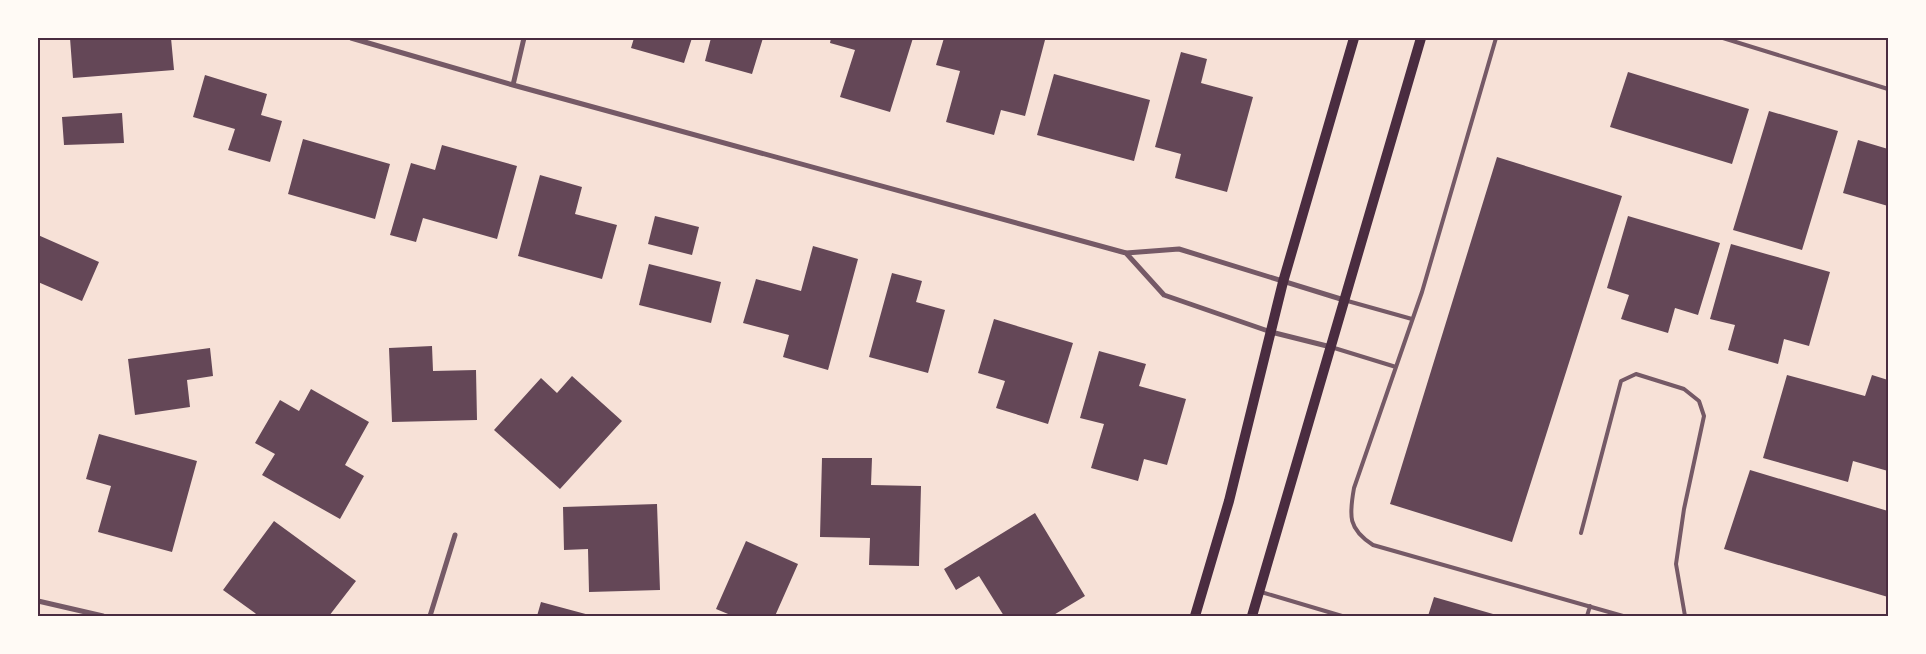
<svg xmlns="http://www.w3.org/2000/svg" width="1926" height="654" font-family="Montserrat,sans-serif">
  <rect width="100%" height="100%" fill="#f7e1d7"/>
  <path fill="#644757" d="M 70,38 L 171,38 L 174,70 L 73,78 Z
    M 634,38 L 692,38 L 684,63 L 631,48 Z
    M 711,38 L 763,38 L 752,74 L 705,61 Z
    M 831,38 L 913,38 L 890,112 L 840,97 L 855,50 L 830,43 Z
    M 944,38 L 1037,38 L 1045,40 L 1025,116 L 1001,110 L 994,135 L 946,122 L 960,71 L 936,65 Z
    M 1181,52 L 1207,59 L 1201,83 L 1253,97 L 1227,192 L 1175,178 L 1181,154 L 1155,147 Z
    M 1628,72 L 1749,109 L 1732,164 L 1610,127 Z
    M 1054,74 L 1150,100 L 1134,161 L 1037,135 Z
    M 205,75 L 267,94 L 261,115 L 282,121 L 270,162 L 228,150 L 235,129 L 193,117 Z
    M 1769,111 L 1838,131 L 1802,250 L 1733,230 Z
    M 122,113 L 124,143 L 64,145 L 62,117 Z
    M 303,139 L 390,164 L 375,219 L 288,194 Z
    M 1858,140 L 1888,149 L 1888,206 L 1843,193 Z
    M 442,145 L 517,166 L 497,239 L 423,218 L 416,242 L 390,235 L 411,163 L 435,170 Z
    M 1497,157 L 1622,196 L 1512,542 L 1390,504 Z
    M 540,175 L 582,187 L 575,214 L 617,225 L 602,279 L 518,256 Z
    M 655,216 L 699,227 L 692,255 L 648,244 Z
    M 1628,216 L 1720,243 L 1698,315 L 1675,308 L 1668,333 L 1621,319 L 1629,295 L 1607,288 Z
    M 38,235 L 99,262 L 82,301 L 38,282 Z
    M 1731,244 L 1830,272 L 1809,346 L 1784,339 L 1778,364 L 1728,350 L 1735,325 L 1710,319 Z
    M 813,246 L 858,259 L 828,370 L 783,357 L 789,335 L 743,323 L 756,279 L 801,291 Z
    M 649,264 L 721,282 L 711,323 L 639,305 Z
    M 892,273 L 922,281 L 916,302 L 945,310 L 928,373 L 869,357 Z
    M 994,319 L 1073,343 L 1048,424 L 996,408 L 1005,381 L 978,373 Z
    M 432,346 L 433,371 L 476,370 L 477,420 L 392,422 L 389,348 Z
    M 210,348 L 213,376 L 187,380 L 190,407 L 135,415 L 128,359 Z
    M 1099,351 L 1146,364 L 1139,386 L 1186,399 L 1167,465 L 1144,459 L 1138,481 L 1091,468 L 1104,424 L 1080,418 Z
    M 1787,375 L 1865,396 L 1872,375 L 1888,380 L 1888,471 L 1853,461 L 1848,482 L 1763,458 Z
    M 572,376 L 622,421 L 560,489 L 494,430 L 541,378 L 557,393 Z
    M 311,389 L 369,422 L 345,465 L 364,476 L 340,519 L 262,475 L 275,454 L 255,443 L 280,400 L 299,411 Z
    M 99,434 L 197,461 L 172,552 L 98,532 L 111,486 L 86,479 Z
    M 822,458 L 872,458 L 871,485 L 921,486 L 919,566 L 869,565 L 870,538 L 820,537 Z
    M 1750,470 L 1888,511 L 1888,597 L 1724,549 Z
    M 657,504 L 660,590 L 589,592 L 588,549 L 564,550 L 563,507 Z
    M 1035,513 L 1085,596 L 1052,616 L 1004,616 L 979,576 L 956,590 L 944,569 Z
    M 274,521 L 356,581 L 329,616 L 259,616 L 223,590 Z
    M 746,541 L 798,564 L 775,616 L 733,616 L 716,609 Z
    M 1434,597 L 1500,616 L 1428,616 Z
    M 541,602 L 593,616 L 537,616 Z"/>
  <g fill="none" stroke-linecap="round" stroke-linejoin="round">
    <path stroke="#755966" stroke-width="4" d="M 1496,38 L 1422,292 L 1354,488 C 1349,516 1348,529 1373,545 L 1623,616
      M 1723,38 L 1888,89
      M 1344,300 L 1412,319
      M 1331,347 L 1396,367
      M 1581,533 L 1621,381 L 1636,374 L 1684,389 L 1699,401 L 1704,416 L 1684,509 L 1676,564 L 1685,616
      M 1261,592 L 1342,616
      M 1587,616 L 1590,606"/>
    <path stroke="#755966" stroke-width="5" d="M 351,38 L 513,85 L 1126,253 L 1179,249 L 1344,300
      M 513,85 L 524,38
      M 1126,253 L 1164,295 L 1271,332 L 1331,347
      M 38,601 L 103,616
      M 430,616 L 455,535"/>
    <path stroke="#4a2c40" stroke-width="10" d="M 1195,616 L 1229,501 L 1283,282 L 1354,38
      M 1252,616 L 1421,38"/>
  </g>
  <rect width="1926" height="654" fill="none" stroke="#fffaf5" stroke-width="78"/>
  <rect x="39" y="39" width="1848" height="576" fill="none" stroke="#4a2c40" stroke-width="2"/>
</svg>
